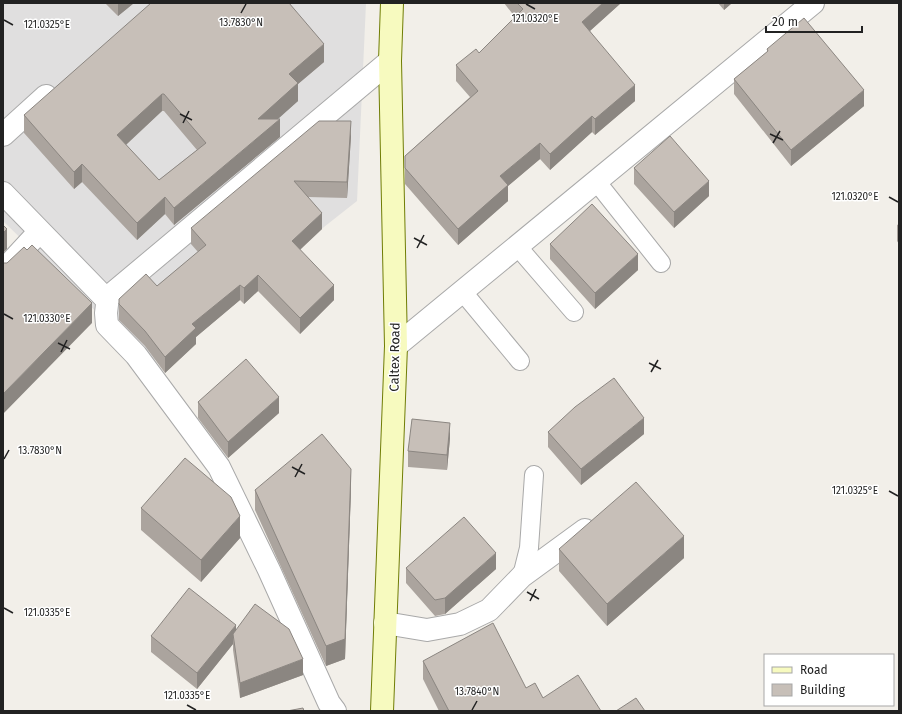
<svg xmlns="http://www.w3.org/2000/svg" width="902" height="714" font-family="'Fira Sans',sans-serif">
  <rect width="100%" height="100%" fill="#f2efe9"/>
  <path fill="#e0dfdf" d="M 3,3 L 366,3 L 357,201 L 150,364 L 3,221 Z"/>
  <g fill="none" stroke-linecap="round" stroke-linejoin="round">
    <defs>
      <path id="lane" d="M 596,181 L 661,263
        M 517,246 L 574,312
        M 462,291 L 520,361
        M 522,576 L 529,548 L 534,475"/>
      <path id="street" d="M 3,135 L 46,96
        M 3,193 L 106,299 L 390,61
        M 3,271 L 40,231
        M 108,296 L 106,313 L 107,325 L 136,355 L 219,467 L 269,570 L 329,703 L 335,711
        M 396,346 L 813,3
        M 385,623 L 427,630 L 460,624 L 489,610 L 522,576 L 585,530"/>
      <path id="secondary" d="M 382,711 L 396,346 L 390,61 L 392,3"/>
    </defs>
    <use href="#lane" stroke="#a9a9a9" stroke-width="20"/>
    <use href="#street" stroke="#a9a9a9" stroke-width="24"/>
    <use href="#secondary" stroke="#707d05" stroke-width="24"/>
    <use href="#lane" stroke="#fff" stroke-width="18"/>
    <use href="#street" stroke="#fff" stroke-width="22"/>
    <use href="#secondary" stroke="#f7fabf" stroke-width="22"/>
  </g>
  <path fill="#aba49e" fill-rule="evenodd" d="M 105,3 L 134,3 L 118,16 Z
    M 290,3 L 290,4 L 324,62 L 298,84 L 298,101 L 277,119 L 280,137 L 174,225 L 165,214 L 137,240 L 82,182 L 74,189 L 24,133 L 24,115 ZM 162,111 L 164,111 L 197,150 L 159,180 L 126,145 Z
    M 504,3 L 621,3 L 590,31 L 635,101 L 595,135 L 592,132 L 550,170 L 540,159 L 508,186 L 508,201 L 458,245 L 405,184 L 405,156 L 470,97 L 456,81 L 456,65 L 479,53 L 515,17 Z
    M 718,3 L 732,3 L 724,10 Z
    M 767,49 L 864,106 L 791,166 L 734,94 L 734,79 L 767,52 Z
    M 351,136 L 347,198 L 308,197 L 322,229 L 300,250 L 334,300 L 300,334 L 258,291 L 244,304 L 240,300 L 196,337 L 196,344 L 165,373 L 145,346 L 119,320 L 119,299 L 157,286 L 198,252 L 191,244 L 191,228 Z
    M 634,168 L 709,196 L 674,228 L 634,184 Z
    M 899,224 L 899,244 L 897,241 L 897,225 Z
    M 550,244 L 638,270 L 595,309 L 550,259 Z
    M 198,402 L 279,413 L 228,458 L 198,418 Z
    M 548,432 L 644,434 L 581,485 L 548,447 Z
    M 450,438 L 447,470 L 408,467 L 408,451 Z
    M 351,489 L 345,659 L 326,666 L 255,510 L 255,490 Z
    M 141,508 L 240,538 L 201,582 L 141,530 Z
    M 559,549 L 684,558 L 607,626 L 559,571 Z
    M 406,568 L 496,569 L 445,614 L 435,616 L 406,583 Z
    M 236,631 L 303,675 L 240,698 L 233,650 L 233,644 L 197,689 L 151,652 L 151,636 Z
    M 423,661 L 526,688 L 543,698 L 601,711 L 439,711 L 423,679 Z"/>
  <path fill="#8b8681" d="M 118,3 L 134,3 L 118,16 Z
    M 603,3 L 621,3 L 582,38 L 582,22 Z
    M 724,3 L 732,3 L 724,10 Z
    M 324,44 L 324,62 L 298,84 L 298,101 L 258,137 L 258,119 L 289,74 Z
    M 635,85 L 635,101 L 595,135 L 595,119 Z
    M 864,90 L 864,106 L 791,166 L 791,150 Z
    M 162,94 L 162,111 L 117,153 L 117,135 Z
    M 592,116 L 592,132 L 550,170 L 550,154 Z
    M 280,119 L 280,137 L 174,225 L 174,208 Z
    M 351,121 L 351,136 L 347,198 L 347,182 Z
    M 540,143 L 540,159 L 508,186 L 508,201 L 458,245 L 458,229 L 500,176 Z
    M 82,164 L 82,182 L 74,189 L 74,172 Z
    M 709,181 L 709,196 L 674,228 L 674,212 Z
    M 165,197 L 165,214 L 137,240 L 137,223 Z
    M 322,213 L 322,229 L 292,257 L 292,241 Z
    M 7,229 L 7,249 L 3,253 L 3,233 Z
    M 638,254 L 638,270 L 595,309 L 595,293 Z
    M 258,275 L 258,291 L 244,304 L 244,288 Z
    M 240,285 L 240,300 L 196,337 L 196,344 L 165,373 L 165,357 L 192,324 Z
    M 334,285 L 334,300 L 300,334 L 300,318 Z
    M 92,303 L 92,323 L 3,414 L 3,394 Z
    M 279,397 L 279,413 L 228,458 L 228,442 Z
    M 644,418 L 644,434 L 581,485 L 581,469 Z
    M 450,423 L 450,438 L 447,470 L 447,455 Z
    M 351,469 L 351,489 L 345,659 L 326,666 L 326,646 Z
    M 240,516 L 240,538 L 201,582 L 201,560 Z
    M 684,536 L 684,558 L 607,626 L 607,604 Z
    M 496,553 L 496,569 L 445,614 L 445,598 Z
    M 236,625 L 236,641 L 233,634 L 233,644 L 197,689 L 197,673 Z
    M 303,659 L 303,675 L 240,698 L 240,683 Z"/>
  <path fill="#c7bfb8" stroke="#8b8681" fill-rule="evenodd" d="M 151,3 L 289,3 L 324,44 L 289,74 L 298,83 L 258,119 L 280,119 L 174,208 L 165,197 L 137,223 L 82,164 L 74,172 L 24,115 ZM 162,94 L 164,94 L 206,143 L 159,180 L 117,135 Z
    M 517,3 L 603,3 L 582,22 L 635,85 L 595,119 L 592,116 L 550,154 L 540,143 L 500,176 L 508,185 L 458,229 L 405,168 L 405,156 L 478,91 L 456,65 L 476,49 L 479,53 L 523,9 Z
    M 804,18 L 864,90 L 791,150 L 734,79 L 768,51 L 767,49 Z
    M 319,121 L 351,121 L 347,182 L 294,181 L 322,213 L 292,241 L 334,285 L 300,318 L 258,275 L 244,288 L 240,285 L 192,324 L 196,328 L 165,357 L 145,331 L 119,304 L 119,299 L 146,274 L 157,286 L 206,245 L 191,228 Z
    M 670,136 L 709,181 L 674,212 L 634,168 Z
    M 592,204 L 638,254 L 595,293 L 550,244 Z
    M 3,225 L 7,229 L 3,233 Z
    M 32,245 L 92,303 L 3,394 L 3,263 L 7,263 L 24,247 L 27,250 Z
    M 246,359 L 279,397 L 228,442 L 198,402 Z
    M 614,378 L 644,418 L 581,469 L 548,432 L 575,407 Z
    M 412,419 L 450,423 L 447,455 L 408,451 Z
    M 322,434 L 351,469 L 345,639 L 326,646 L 255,490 Z
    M 185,458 L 231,497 L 240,516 L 201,560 L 141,508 Z
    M 636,482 L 684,536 L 607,604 L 559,549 Z
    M 464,517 L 496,553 L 445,598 L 435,600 L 406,568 Z
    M 189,588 L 236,625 L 197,673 L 151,636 Z
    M 255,604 L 289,629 L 303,659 L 240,683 L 233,634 Z
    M 493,623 L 526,688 L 535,683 L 543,698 L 578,675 L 601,711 L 449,711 L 423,661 Z
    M 636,698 L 645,711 L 616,711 Z
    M 303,708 L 304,711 L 287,711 Z"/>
  <path fill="none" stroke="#222" stroke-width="1.5" d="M 526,4 L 535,9M 241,13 L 246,4M 4,20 L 13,25M 180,114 L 192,120M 183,123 L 189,111M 770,134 L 783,140M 773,143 L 780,131M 889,197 L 898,202M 414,238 L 427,245M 417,248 L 424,235M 4,314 L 13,319M 58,343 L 70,349M 61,352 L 67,340M 649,363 L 661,369M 651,372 L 658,360M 4,459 L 9,450M 292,467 L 305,474M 295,477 L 302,464M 889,491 L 898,496M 527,592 L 539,599M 530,601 L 536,589M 4,608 L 13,613M 187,705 L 196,710M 472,710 L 477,701"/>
  <g text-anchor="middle" stroke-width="3" stroke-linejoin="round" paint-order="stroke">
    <g font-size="13" fill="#222" stroke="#fff">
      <text transform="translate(394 357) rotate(-89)" y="5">Caltex Road</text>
    </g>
  </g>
  <g font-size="10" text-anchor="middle" fill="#222" stroke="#fff" stroke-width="3" stroke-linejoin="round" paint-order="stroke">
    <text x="535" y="22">121.0320°E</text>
    <text x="241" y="26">13.7830°N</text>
    <text x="47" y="28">121.0325°E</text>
    <text x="855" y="200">121.0320°E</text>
    <text x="47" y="322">121.0330°E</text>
    <text x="40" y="454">13.7830°N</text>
    <text x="855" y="494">121.0325°E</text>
    <text x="47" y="616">121.0335°E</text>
    <text x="477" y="695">13.7840°N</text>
    <text x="187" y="699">121.0335°E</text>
  </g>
  <rect width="902" height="714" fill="none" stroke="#222222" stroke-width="8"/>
  <rect x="764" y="654" width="130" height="52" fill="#ffffff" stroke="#a7a7a7"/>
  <rect x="772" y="667" width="20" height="6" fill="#f7fabf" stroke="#a7a7a7"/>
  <text x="800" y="674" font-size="12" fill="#222222">Road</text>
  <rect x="772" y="684" width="20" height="12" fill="#c7bfb8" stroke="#a7a7a7"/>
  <text x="800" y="694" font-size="12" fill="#222222">Building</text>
  <path d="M766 26v6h96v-6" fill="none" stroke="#222222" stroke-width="2"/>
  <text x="772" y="26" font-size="12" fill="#222222" stroke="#ffffff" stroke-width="3" paint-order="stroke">20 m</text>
</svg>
